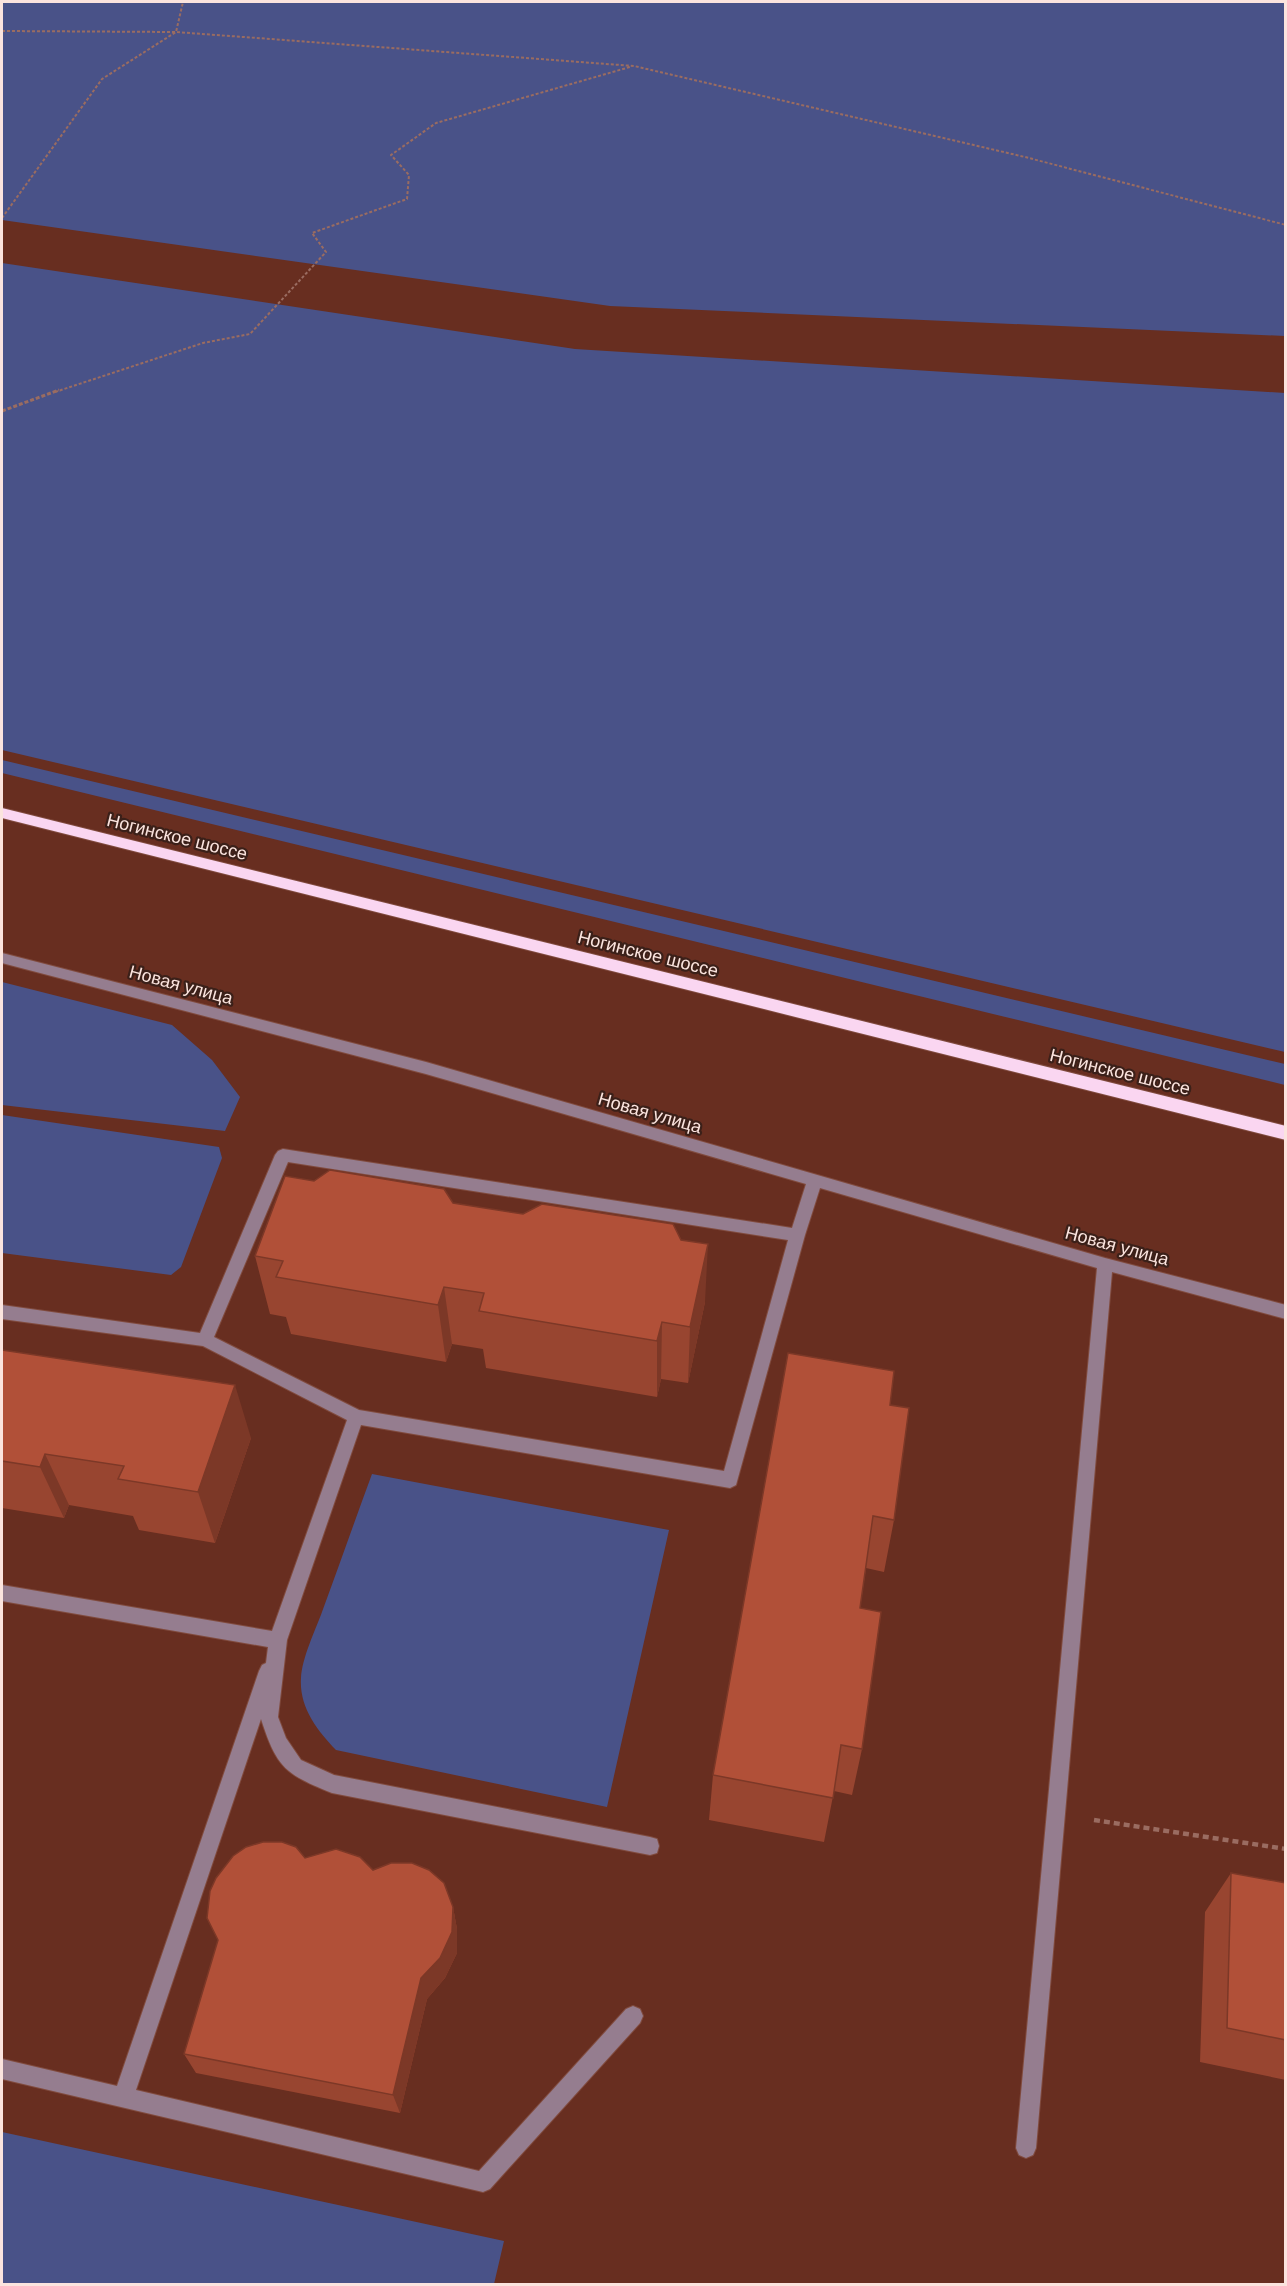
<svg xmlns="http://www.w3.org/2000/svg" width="1287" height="2286" font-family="Arial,sans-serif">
  <rect width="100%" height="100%" fill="#682e20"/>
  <path fill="#495288" d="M 2,2 L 1285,2 L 1285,336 L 610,306 L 2,220 Z
    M 2,263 L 575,349 L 1285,393 L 1285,1052 L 2,750 Z
    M 2,760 L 1285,1064 L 1285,1085 L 2,773 Z
    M 2,982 L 172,1025 L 212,1060 L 240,1097 L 225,1131 L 2,1105 Z
    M 2,1115 L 219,1147 L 222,1158 L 181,1267 L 171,1275 L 2,1253 Z
    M 372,1474 L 669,1530 L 607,1807 L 336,1750 C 317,1730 299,1707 301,1678 C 302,1658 315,1631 322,1612 C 339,1566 355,1520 372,1474 Z
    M 2,2132 L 504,2241 L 494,2284 L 2,2284 Z"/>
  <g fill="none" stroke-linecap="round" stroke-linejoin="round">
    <defs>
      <path id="minor" d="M 2,953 L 426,1062 L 1105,1258 L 1286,1305 L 1286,1319 L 1112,1272 L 1036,2148 L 1033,2155 L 1026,2158 L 1019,2155 L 1016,2148 L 1097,1268 L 820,1188 L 805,1235 L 736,1485 L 730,1488 L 361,1425 L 287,1640 L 278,1717 L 286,1738 L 301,1760 L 334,1775 L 650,1837 L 657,1839 L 659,1846 L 657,1853 L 650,1855 L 332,1793 C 285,1774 277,1768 261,1719 L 136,2090 L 479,2171 L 626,2009 L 633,2006 L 640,2009 L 643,2016 L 640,2023 L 490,2189 L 483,2192 L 2,2079 L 2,2059 L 117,2086 L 259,1671 L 262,1665 L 266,1663 L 268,1647 L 2,1601 L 2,1585 L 272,1631 L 347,1420 L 203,1346 L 2,1319 L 2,1305 L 200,1333 L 275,1155 L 278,1151 L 283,1149 L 792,1228 L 806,1184 L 426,1074 L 2,963 ZM 288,1162 L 788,1240 L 724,1471 L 359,1410 L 214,1337 Z"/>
      <path id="highway" d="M 2,808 L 1286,1126 L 1286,1140 L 2,818 Z"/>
    </defs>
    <use href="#minor" stroke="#804b3e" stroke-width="2"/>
    <use href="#highway" stroke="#804b3e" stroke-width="2"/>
    <path stroke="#9a6c61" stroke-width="2" stroke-dasharray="3 2" stroke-linecap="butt" d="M 2,31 L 176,32 L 634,66 L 1025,157 L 1286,225
      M 2,218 L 102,79 L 176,32 L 183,2
      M 55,392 L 203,343 L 250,334 L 326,252 L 312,233 L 407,199 L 409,175 L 391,155 L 436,123 L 630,67"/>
    <path stroke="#9a6c61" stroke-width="3" stroke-dasharray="4 2" stroke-linecap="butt" d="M 2,411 L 59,390"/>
    <path stroke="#9a6c61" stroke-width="4.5" stroke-dasharray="6 4" stroke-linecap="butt" d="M 1094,1820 L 1286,1849"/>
    <use href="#minor" fill="#957d8f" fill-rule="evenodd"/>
    <use href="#highway" fill="#fad6f1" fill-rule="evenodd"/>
  </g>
  <path fill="#984530" d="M 314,1181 L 453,1203 L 705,1302 L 688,1383 L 661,1379 L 657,1397 L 486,1368 L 483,1349 L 452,1344 L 446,1362 L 291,1334 L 286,1317 L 270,1314 L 255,1256 Z
    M 2,1350 L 251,1438 L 215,1543 L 139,1530 L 133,1516 L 69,1505 L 64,1518 L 2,1508 Z
    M 890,1405 L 894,1520 L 884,1572 L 866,1568 L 860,1608 L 862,1749 L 852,1795 L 834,1791 L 824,1842 L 709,1820 L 713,1775 Z
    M 305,1858 L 373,1870 L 453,1907 L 457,1929 L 457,1953 L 445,1978 L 427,1999 L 400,2113 L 196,2073 L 184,2054 Z
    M 1231,1873 L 1286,1883 L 1286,2080 L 1200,2062 L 1205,1912 Z"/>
  <path fill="#7c3827" d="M 708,1244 L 705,1302 L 688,1383 L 690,1327 Z
    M 444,1287 L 452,1344 L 446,1362 L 438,1305 Z
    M 662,1322 L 661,1379 L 657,1397 L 657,1341 Z
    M 235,1385 L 251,1438 L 215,1543 L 198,1492 Z
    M 45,1454 L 69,1505 L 64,1518 L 40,1467 Z
    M 453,1907 L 457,1929 L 457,1953 L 445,1978 L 427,1999 L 400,2113 L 393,2095 L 421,1978 Z"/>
  <path fill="#b15038" stroke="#7c3827" stroke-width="1.5" d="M 330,1170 L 444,1189 L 453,1203 L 523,1214 L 542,1204 L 673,1224 L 681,1240 L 708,1244 L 690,1327 L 662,1322 L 657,1341 L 479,1311 L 484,1293 L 444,1287 L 438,1305 L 276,1277 L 283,1261 L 255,1256 L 285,1176 L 314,1181 Z
    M 2,1350 L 235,1385 L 198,1492 L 118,1479 L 124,1466 L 45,1454 L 40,1467 L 2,1461 Z
    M 788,1353 L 894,1371 L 890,1405 L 909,1408 L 894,1520 L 873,1516 L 860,1608 L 881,1612 L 862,1749 L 841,1745 L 833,1798 L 713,1775 Z
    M 263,1842 L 282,1842 L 296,1847 L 305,1858 L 336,1849 L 360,1857 L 373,1870 L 391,1863 L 412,1863 L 429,1870 L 444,1883 L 453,1907 L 452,1932 L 440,1958 L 421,1978 L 393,2095 L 184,2054 L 218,1940 L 207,1918 L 210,1891 L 216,1878 L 233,1856 L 246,1847 Z
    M 1231,1873 L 1286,1883 L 1286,2040 L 1227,2028 Z"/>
  <g text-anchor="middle" stroke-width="4.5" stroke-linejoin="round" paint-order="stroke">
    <g font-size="18" fill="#fbe4de" stroke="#3b2019">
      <text transform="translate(177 837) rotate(14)" y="6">Ногинское шоссе</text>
      <text transform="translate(648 954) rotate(14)" y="6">Ногинское шоссе</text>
      <text transform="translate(181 985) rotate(15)" y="6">Новая улица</text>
      <text transform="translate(1120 1072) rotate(14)" y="6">Ногинское шоссе</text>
      <text transform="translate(650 1113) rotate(16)" y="6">Новая улица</text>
      <text transform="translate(1117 1246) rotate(15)" y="6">Новая улица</text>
    </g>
  </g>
  <rect width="1287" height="2286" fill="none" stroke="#fbe4de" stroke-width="6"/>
</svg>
